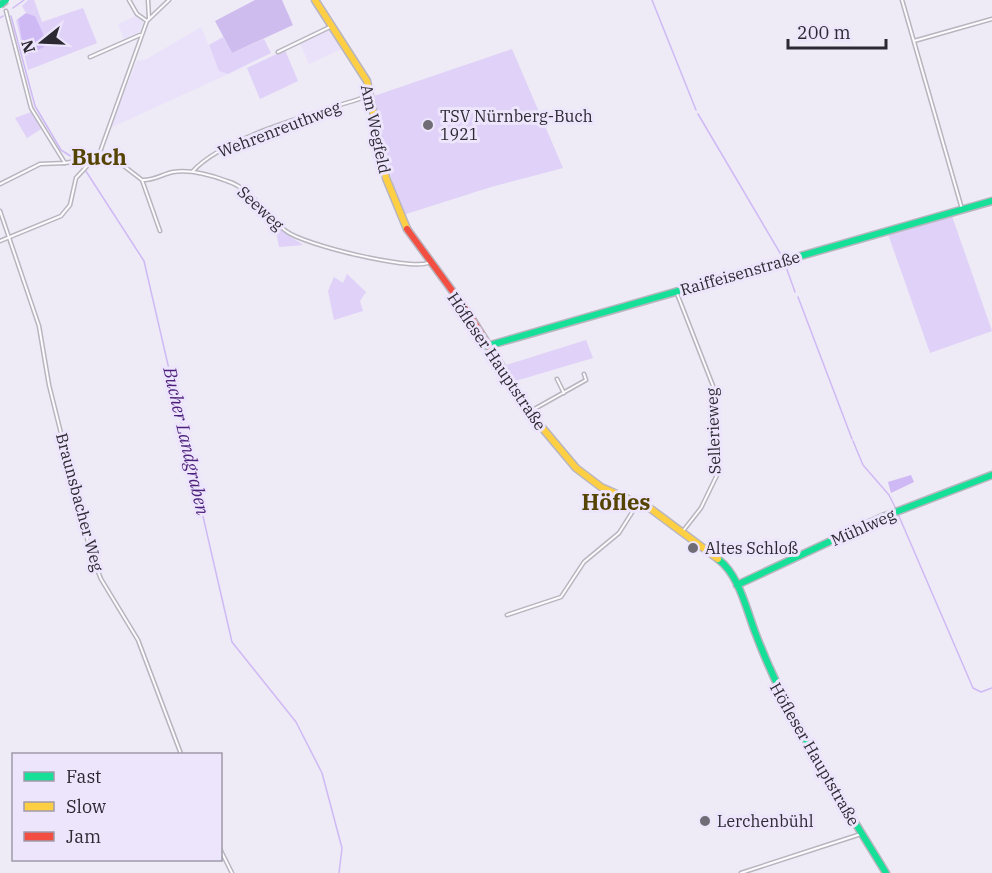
<svg xmlns="http://www.w3.org/2000/svg" width="992" height="873" font-family="'IBM Plex Serif',serif">
  <rect width="100%" height="100%" fill="#eeeaf6"/>
  <path fill="#eae1fa" d="M 136,16 L 143,21 L 139,32 L 124,39 L 118,24 Z
    M 201,27 L 219,71 L 228,74 L 110,128 L 137,61 L 147,59 Z
    M 331,28 L 343,48 L 309,64 L 300,43 Z"/>
  <path fill="#dfd1f8" d="M 28,0 L 34,0 L 42,22 L 83,8 L 97,43 L 28,70 L 16,20 L 18,19 L 26,55 L 46,37 L 39,29 L 35,16 L 26,13 L 22,6 Z
    M 223,37 L 232,53 L 264,39 L 271,53 L 228,74 L 219,71 L 209,45 Z
    M 512,49 L 563,168 L 491,187 L 403,215 L 384,155 L 374,96 Z
    M 285,50 L 298,81 L 260,99 L 247,68 Z
    M 31,112 L 41,129 L 27,138 L 15,118 Z
    M 952,216 L 992,331 L 930,353 L 888,234 Z
    M 275,226 L 303,245 L 279,247 Z
    M 347,274 L 366,292 L 360,301 L 363,311 L 334,320 L 328,291 L 334,277 L 343,283 Z
    M 586,340 L 593,358 L 512,382 L 503,366 Z"/>
  <path fill="#cfbcee" d="M 255,0 L 282,0 L 293,25 L 232,53 L 215,21 Z"/>
  <path fill="#cfb9f5" d="M 26,13 L 35,16 L 47,42 L 44,47 L 25,56 L 18,19 Z
    M 911,475 L 914,482 L 891,493 L 888,482 Z"/>
  <g fill="none" stroke-linecap="round" stroke-linejoin="round">
    <path stroke="#cfb9f5" stroke-width="1.5" d="M 652,0 L 696,110
      M 13,8 L 24,0
      M 11,16 L 35,106 L 61,150 L 80,162 L 144,261 L 232,642 L 296,722 L 322,773 L 342,848 L 339,873
      M 0,18 L 3,16
      M 698,114 L 783,258
      M 785,264 L 795,292
      M 798,297 L 852,439
      M 853,441 L 863,465 L 889,495 L 896,509
      M 898,514 L 973,688 L 981,692 L 992,688"/>
    <defs>
      <path id="street" d="M 129,0 L 137,14 L 147,21
        M 148,0 L 149,18
        M 902,0 L 962,209
        M 6,11 L 31,108 L 65,163
        M 914,41 L 992,19
        M 278,52 L 332,26
        M 90,57 L 140,35
        M 100,152 L 111,156 L 142,180 C 153,181 163,174 173,172 C 191,169 211,175 227,181 C 253,189 265,216 286,231 C 304,245 408,270 428,263
        M 193,171 C 226,135 322,112 371,95
        M 142,180 L 160,231
        M 0,184 L 40,164 L 65,163 L 97,157
        M 0,211 L 39,326 L 49,385 L 91,554 L 101,579 L 138,640 L 181,754
        M 0,241 L 61,216 L 70,205 L 76,178 L 100,152 L 147,21 L 169,0
        M 676,291 L 715,391 L 713,412 L 718,473 L 701,508 L 683,531
        M 557,379 L 564,393
        M 529,412 L 586,380 L 584,374
        M 507,615 L 561,597 L 584,562 L 619,533 L 638,503
        M 220,849 L 232,873
        M 741,873 L 861,834"/>
      <path id="fast" d="M 487,346 L 992,201
        M 718,559 C 739,575 746,608 755,632 C 787,718 838,794 886,873
        M 737,585 L 880,518 L 992,475"/>
      <path id="slow" d="M 315,0 L 367,81 L 386,178 L 407,229
        M 517,391 L 534,418 L 576,468 L 601,487 L 651,509 L 718,559"/>
      <path id="jam" d="M 407,229 L 467,311 L 517,391"/>
    </defs>
    <use href="#street" stroke="#b8b5bf" stroke-width="5"/>
    <use href="#fast" stroke="#b8b5bf" stroke-width="9"/>
    <use href="#slow" stroke="#b8b5bf" stroke-width="9"/>
    <use href="#jam" stroke="#b8b5bf" stroke-width="9"/>
    <use href="#street" stroke="#fcfcfe" stroke-width="2"/>
    <use href="#fast" stroke="#16e098" stroke-width="6"/>
    <use href="#slow" stroke="#ffcf43" stroke-width="6"/>
    <use href="#jam" stroke="#f24e42" stroke-width="6"/>
    <defs>
      <path id="fast-bridge" d="M 0,5 L 6,0"/>
    </defs>
    <use href="#fast-bridge" stroke="#b8b5bf" stroke-width="9" stroke-linecap="butt"/>
    <use href="#fast-bridge" stroke="#16e098" stroke-width="6"/>
  </g>
  <g fill="#706d77" stroke="#ede5fb" stroke-width="2">
    <circle cx="428" cy="125" r="6"/>
    <circle cx="693" cy="548" r="6"/>
    <circle cx="705" cy="821" r="6"/>
  </g>
  <g text-anchor="middle" stroke-width="6" stroke-linejoin="round" paint-order="stroke">
    <g font-size="16" fill="#2c2933" stroke="#ede5fb" text-anchor="start">
      <text x="440" y="122">TSV Nürnberg-Buch<tspan x="440" dy="18">1921</tspan></text>
      <text x="705" y="554">Altes Schloß</text>
      <text x="717" y="827">Lerchenbühl</text>
    </g>
    <g font-size="16" fill="#2c2933" stroke="#ede5fb">
      <text transform="translate(279 129) rotate(-21)" y="6">Wehrenreuthweg</text>
      <text transform="translate(376 129) rotate(78)" y="6">Am Wegfeld</text>
      <text transform="translate(261 208) rotate(43)" y="6">Seeweg</text>
      <text transform="translate(740 273) rotate(-16)" y="6">Raiffeisenstraße</text>
      <text transform="translate(497 361) rotate(56)" y="6">Höfleser Hauptstraße</text>
      <text transform="translate(713 431) rotate(-92)" y="6">Sellerieweg</text>
      <text transform="translate(80 502) rotate(75)" y="6">Braunsbacher Weg</text>
      <text transform="translate(863 527) rotate(-24)" y="6">Mühlweg</text>
      <text transform="translate(815 754) rotate(60)" y="6">Höfleser Hauptstraße</text>
    </g>
    <g font-size="18" font-style="italic" fill="#4b1f7b" stroke="#ede5fb">
      <text transform="translate(186 441) rotate(77)" y="6">Bucher Landgraben</text>
    </g>
    <g font-size="22" font-weight="bold" fill="#554401" stroke="#ede5fb">
      <text x="99" y="165">Buch</text>
      <text x="616" y="510">Höfles</text>
    </g>
  </g>
  <rect x="12" y="753" width="210" height="108" fill="#ede5fb" stroke="#a09aab" stroke-width="1.5"/>
  <rect x="24" y="772" width="30" height="9" fill="#16e098" stroke="#a09aab" stroke-width="1.5"/>
  <text x="66" y="783" font-size="18" fill="#2c2933">Fast</text>
  <rect x="24" y="802" width="30" height="9" fill="#ffcf43" stroke="#a09aab" stroke-width="1.5"/>
  <text x="66" y="813" font-size="18" fill="#2c2933">Slow</text>
  <rect x="24" y="832" width="30" height="9" fill="#f24e42" stroke="#a09aab" stroke-width="1.5"/>
  <text x="66" y="843" font-size="18" fill="#2c2933">Jam</text>
  <g transform="translate(42 42) rotate(252)" stroke="#ede5fb" stroke-width="4.5" paint-order="stroke">
  <path d="M0-4.5L10 22L0 15L-10 22Z" fill="#2c2933"/>
  <text y="-9" font-size="16" font-weight="bold" text-anchor="middle" fill="#2c2933">N</text>
  </g>
  <path d="M788 39v9h98v-9" fill="none" stroke="#2c2933" stroke-width="3"/>
  <text x="797" y="39" font-size="18" fill="#2c2933" stroke="#ede5fb" stroke-width="4.5" paint-order="stroke">200 m</text>
</svg>
